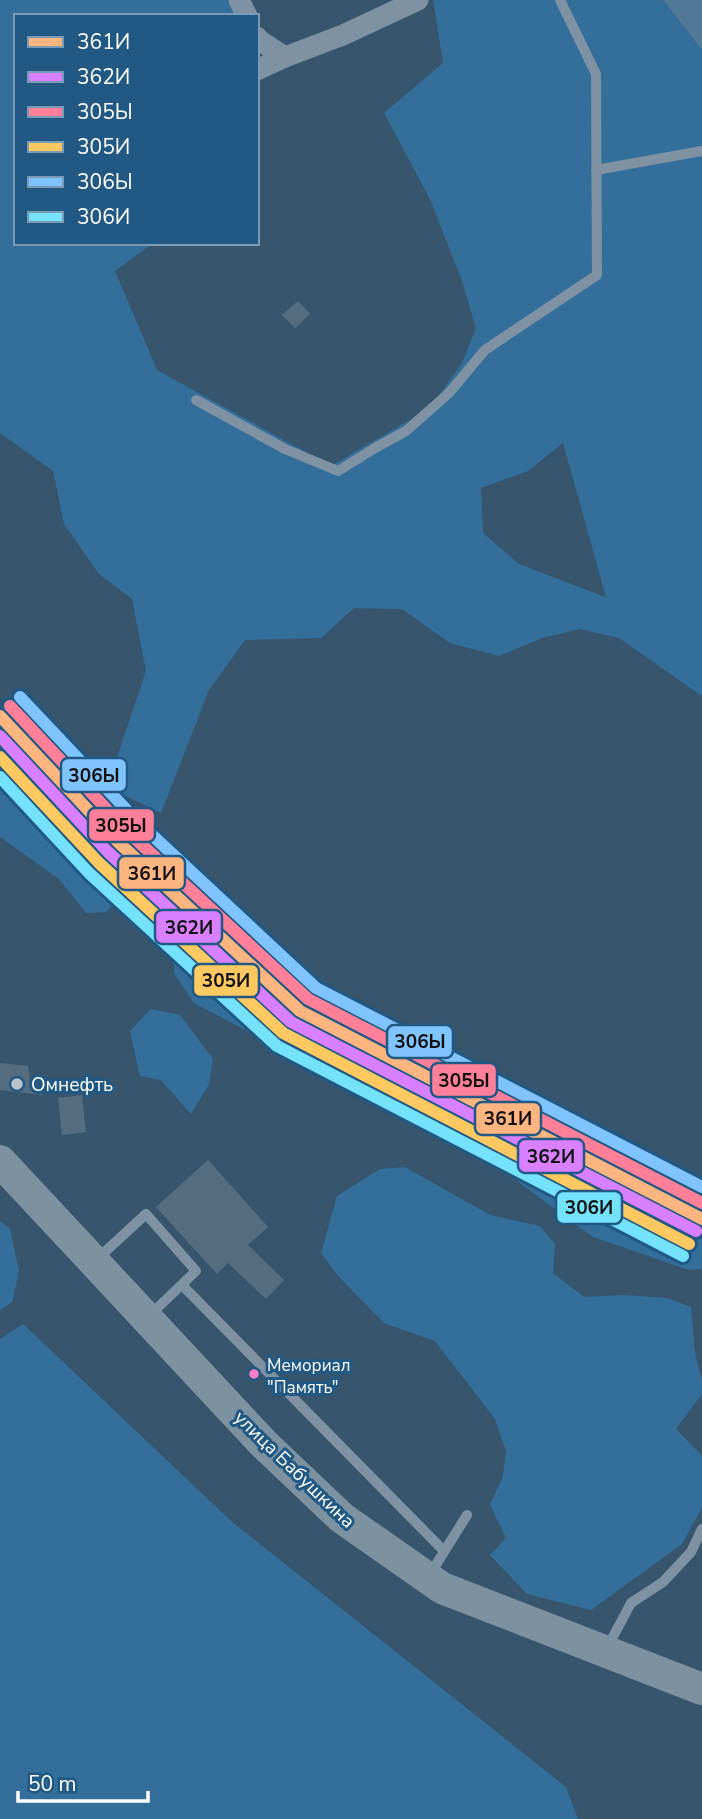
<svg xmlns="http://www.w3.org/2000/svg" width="702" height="1819" font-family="'Nunito Sans',sans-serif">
  <rect width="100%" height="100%" fill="#37566e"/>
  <path fill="#346f9b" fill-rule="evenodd" d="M 0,0 L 233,0 L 238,16 L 16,16 L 16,243 L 153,243 L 115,271 L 157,370 L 331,466 L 430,408 L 462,363 L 476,328 L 461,278 L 429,197 L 384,113 L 443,63 L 433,0 L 663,0 L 702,50 L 702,696 L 619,638 L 580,629 L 542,638 L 499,656 L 450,643 L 402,609 L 354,608 L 321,638 L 245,640 L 209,690 L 161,813 L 107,787 L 146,671 L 132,599 L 99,574 L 64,524 L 53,471 L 0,433 ZM 563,443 L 606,597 L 605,597 L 519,564 L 483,533 L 481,488 L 528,471 Z
    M 0,774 L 107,869 L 121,891 L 107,912 L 86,913 L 59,879 L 0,837 Z
    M 174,952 L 197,953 L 290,1029 L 702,1230 L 702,1269 L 689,1270 L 593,1237 L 475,1150 L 194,1003 L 174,973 Z
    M 151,1009 L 180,1015 L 213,1059 L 209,1084 L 191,1114 L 161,1080 L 140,1076 L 130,1031 Z
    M 405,1167 L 490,1215 L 540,1226 L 555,1244 L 553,1273 L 584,1297 L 625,1295 L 667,1298 L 691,1307 L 695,1353 L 702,1381 L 702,1394 L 676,1429 L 702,1456 L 702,1508 L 682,1544 L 591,1610 L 527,1594 L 490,1555 L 506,1538 L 490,1505 L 503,1476 L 506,1451 L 495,1419 L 435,1341 L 384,1323 L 339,1277 L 321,1253 L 337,1196 L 380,1169 Z
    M 0,1221 L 10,1229 L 19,1271 L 12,1302 L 0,1310 Z
    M 23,1324 L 231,1521 L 566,1787 L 578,1819 L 0,1819 L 0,1339 Z"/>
  <path fill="#527998" d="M 663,0 L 702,0 L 702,50 Z"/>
  <path fill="#556d80" d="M 298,301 L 310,314 L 295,328 L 282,315 Z
    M 0,1063 L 28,1066 L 30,1078 L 43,1095 L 0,1090 Z
    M 82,1095 L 86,1132 L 62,1135 L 58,1098 Z
    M 208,1160 L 268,1227 L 248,1245 L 284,1280 L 266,1299 L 228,1263 L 217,1274 L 156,1207 Z"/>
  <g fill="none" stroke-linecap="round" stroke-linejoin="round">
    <path stroke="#7e92a4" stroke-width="10" d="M 596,170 L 702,151
      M 196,400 L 285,449 L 338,471 L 375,448 L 406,431 L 449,393 L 485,350 L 597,275 L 596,74 L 560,0
      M 95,1261 L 146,1214 L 196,1271 L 149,1316
      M 182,1285 L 444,1551
      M 429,1576 L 467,1515
      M 606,1650 L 631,1603 L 663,1582 L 691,1552 L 702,1529"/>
    <path stroke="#7e92a4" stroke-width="21" d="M 239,0 L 247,16
      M 257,37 L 259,40 L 285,57 L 343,35 L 418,0
      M 257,70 L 285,57"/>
    <path stroke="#7d92a1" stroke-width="32" d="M 0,1161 L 263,1443 L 342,1518 L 442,1588 L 702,1689"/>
    <defs>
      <path id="rail-1" d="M 0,716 L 118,842 L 300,1011 L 702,1219"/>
      <path id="rail-2" d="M 0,736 L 108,852 L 291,1022 L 696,1231"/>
      <path id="rail-3" d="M 10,706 L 128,832 L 308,999 L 702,1203"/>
      <path id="rail-4" d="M 0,757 L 99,863 L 283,1033 L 689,1244"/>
      <path id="rail-5" d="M 20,697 L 138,822 L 316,988 L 702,1187"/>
      <path id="rail-6" d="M 0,777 L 89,873 L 277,1046 L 683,1256"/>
    </defs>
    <use href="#rail-1" stroke="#215984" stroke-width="18"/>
    <use href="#rail-2" stroke="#215984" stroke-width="18"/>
    <use href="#rail-3" stroke="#215984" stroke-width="18"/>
    <use href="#rail-4" stroke="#215984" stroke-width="18"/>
    <use href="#rail-5" stroke="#215984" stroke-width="18"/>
    <use href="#rail-6" stroke="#215984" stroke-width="18"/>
    <use href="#rail-1" stroke="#ffb580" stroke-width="12"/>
    <use href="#rail-2" stroke="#d880ff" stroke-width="12"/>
    <use href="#rail-3" stroke="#ff8098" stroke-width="12"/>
    <use href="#rail-4" stroke="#fdc960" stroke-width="12"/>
    <use href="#rail-5" stroke="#80c4ff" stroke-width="12"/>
    <use href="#rail-6" stroke="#73e2fa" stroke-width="12"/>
  </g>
  <circle fill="#b9c4cc" stroke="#215984" stroke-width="2.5" cx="17" cy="1084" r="7"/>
  <circle fill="#ff80c5" stroke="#215984" stroke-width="2.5" cx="254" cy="1374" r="6"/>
  <g text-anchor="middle" stroke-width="6" stroke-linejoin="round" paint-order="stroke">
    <g font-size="17" fill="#fff" stroke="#215984" text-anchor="start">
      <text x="267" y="1371">Мемориал<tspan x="267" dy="22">"Память"</tspan></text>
    </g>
    <g font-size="19" fill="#fff" stroke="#215984" text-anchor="start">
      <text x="31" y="1091">Омнефть</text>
    </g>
    <g font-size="19" fill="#fff" stroke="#215984">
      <text transform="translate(295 1469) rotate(44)" y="7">улица Бабушкина</text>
    </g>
  </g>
  <g stroke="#215984" stroke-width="2.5">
    <rect x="61" y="758" width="66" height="34" rx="7" fill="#80c4ff"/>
    <rect x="88" y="808" width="67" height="34" rx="7" fill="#ff8098"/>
    <rect x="118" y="856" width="67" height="34" rx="7" fill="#ffb580"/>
    <rect x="155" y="910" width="67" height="34" rx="7" fill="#d880ff"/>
    <rect x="193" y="964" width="66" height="33" rx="7" fill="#fdc960"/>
    <rect x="387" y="1025" width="66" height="33" rx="7" fill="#80c4ff"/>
    <rect x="431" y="1063" width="66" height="34" rx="7" fill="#ff8098"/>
    <rect x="475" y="1102" width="66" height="33" rx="7" fill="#ffb580"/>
    <rect x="518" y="1139" width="66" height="34" rx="7" fill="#d880ff"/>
    <rect x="556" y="1191" width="66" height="33" rx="7" fill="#73e2fa"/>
  </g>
  <g font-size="19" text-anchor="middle" font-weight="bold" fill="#111">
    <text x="94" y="782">306Ы</text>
    <text x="121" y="832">305Ы</text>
    <text x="152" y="880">361И</text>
    <text x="189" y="934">362И</text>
    <text x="226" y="987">305И</text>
    <text x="420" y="1048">306Ы</text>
    <text x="464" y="1087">305Ы</text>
    <text x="508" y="1125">361И</text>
    <text x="551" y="1163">362И</text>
    <text x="589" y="1214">306И</text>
  </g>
  <rect x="14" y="14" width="245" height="231" fill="#215984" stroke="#7a9bb5" stroke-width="2"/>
  <rect x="28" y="37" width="35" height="10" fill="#ffb580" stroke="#7a9bb5" stroke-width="2"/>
  <text x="77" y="49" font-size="21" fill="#ffffff">361И</text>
  <rect x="28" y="72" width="35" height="10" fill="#d880ff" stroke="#7a9bb5" stroke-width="2"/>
  <text x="77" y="84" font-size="21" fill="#ffffff">362И</text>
  <rect x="28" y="107" width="35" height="10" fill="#ff8098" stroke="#7a9bb5" stroke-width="2"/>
  <text x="77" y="119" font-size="21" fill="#ffffff">305Ы</text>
  <rect x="28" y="142" width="35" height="10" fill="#fdc960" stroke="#7a9bb5" stroke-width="2"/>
  <text x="77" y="154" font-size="21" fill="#ffffff">305И</text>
  <rect x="28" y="177" width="35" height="10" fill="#80c4ff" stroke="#7a9bb5" stroke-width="2"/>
  <text x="77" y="189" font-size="21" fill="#ffffff">306Ы</text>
  <rect x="28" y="212" width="35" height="10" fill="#73e2fa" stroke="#7a9bb5" stroke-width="2"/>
  <text x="77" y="224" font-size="21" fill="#ffffff">306И</text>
  <path d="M18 1791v10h130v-10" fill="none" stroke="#ffffff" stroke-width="3.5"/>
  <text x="28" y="1791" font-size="21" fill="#ffffff" stroke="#215984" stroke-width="5" paint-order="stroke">50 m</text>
</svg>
